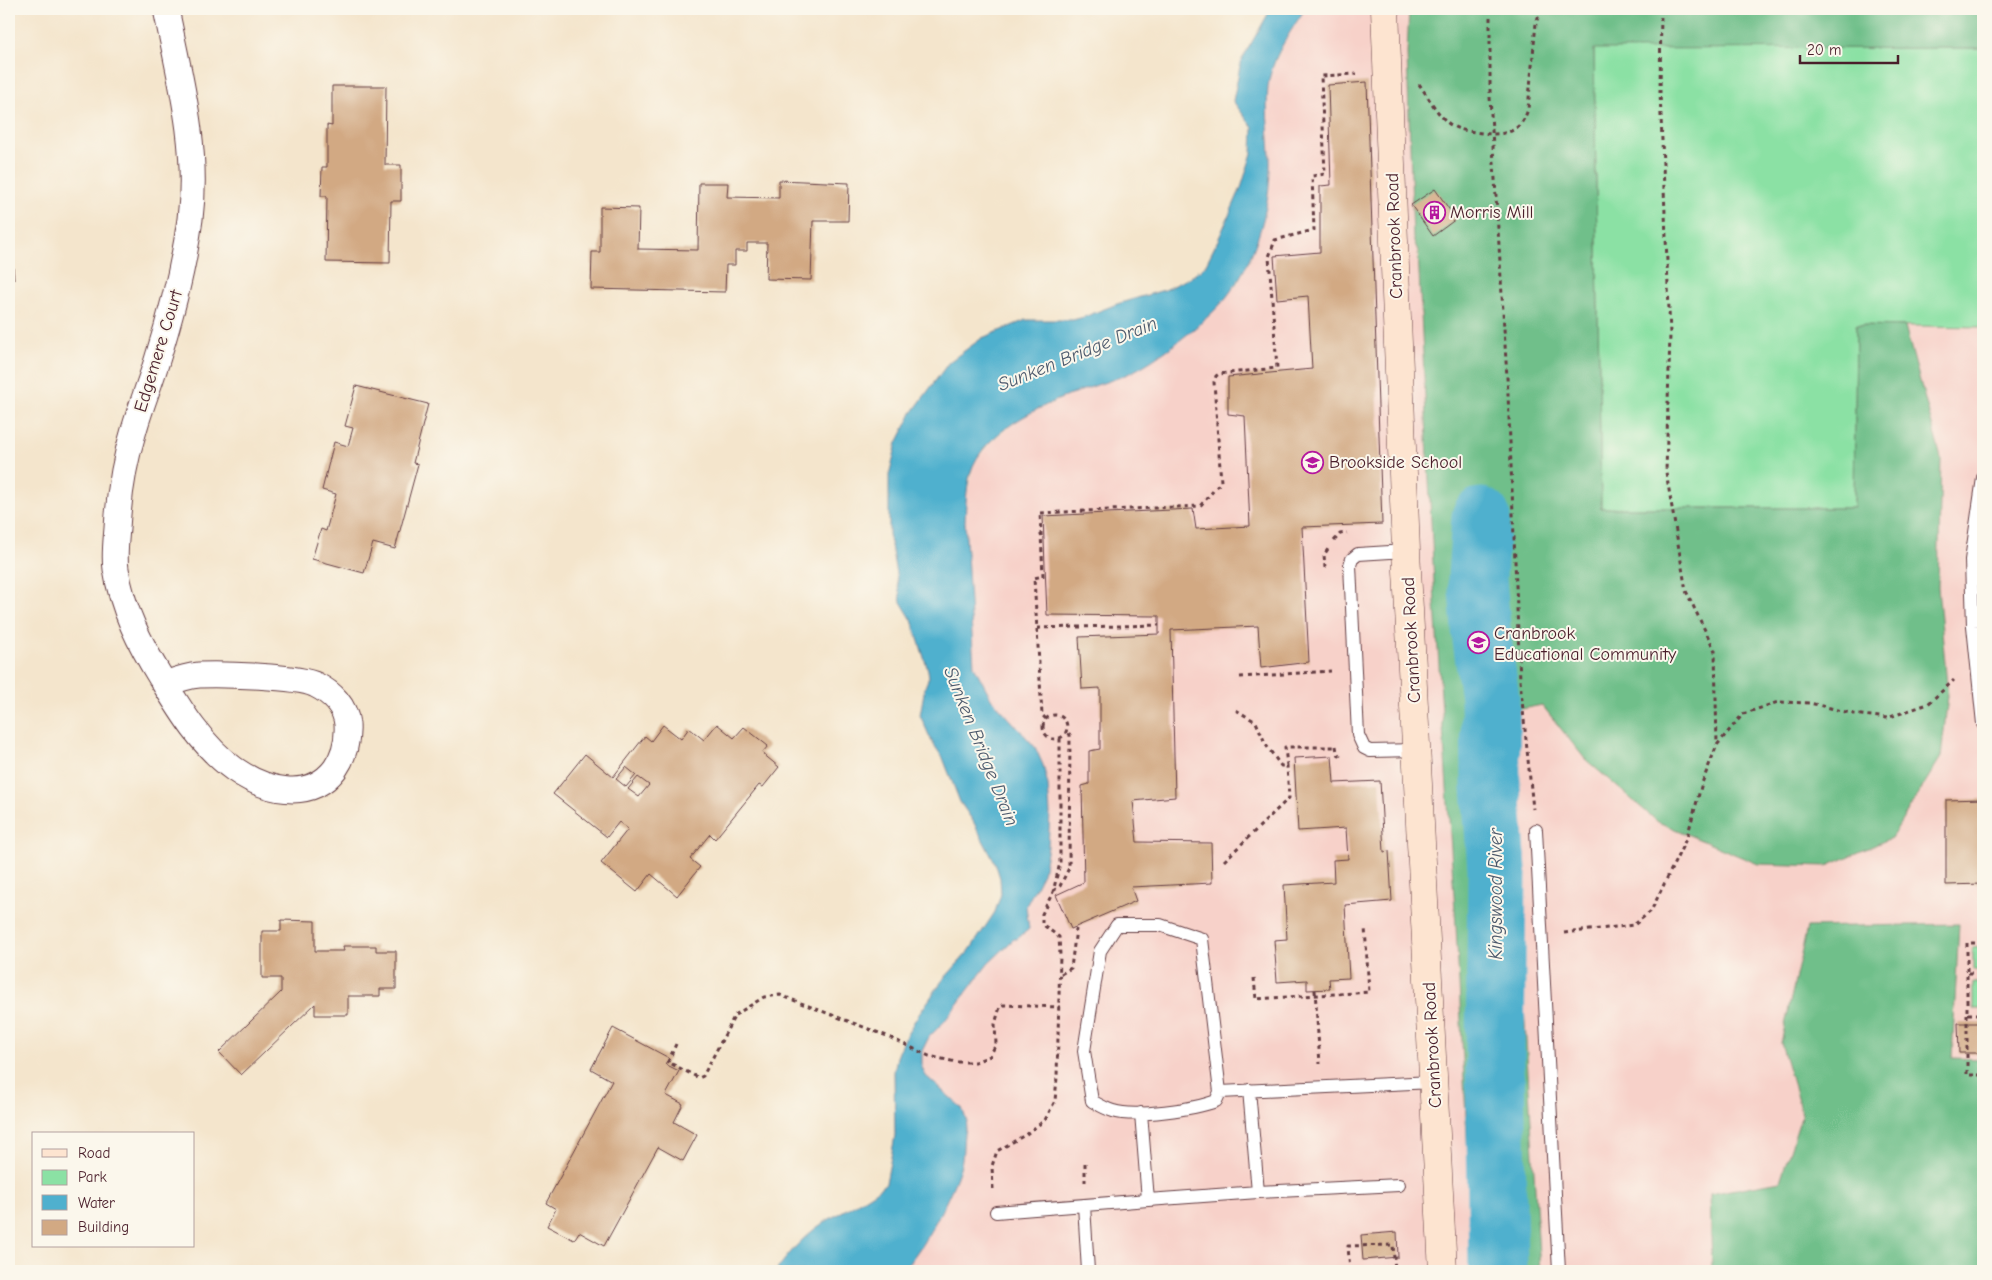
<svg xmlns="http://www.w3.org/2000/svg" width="1992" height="1280" font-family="'Comic Neue',sans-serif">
  <rect width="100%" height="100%" fill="#fbf7ec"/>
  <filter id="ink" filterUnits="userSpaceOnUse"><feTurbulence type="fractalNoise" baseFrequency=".02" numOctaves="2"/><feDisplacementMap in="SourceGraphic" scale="10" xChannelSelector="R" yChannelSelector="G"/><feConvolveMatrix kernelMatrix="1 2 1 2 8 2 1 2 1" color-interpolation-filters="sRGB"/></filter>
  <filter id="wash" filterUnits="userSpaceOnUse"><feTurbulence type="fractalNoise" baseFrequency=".0096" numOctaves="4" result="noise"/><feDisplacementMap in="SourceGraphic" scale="20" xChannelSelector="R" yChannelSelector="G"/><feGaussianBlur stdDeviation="1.12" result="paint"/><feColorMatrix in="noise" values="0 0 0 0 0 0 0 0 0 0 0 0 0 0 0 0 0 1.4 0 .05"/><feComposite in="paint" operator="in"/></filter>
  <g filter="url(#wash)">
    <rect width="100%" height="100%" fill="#f4e5cc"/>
    <path fill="#f7d1c9" d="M 1305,9 L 1983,9 L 1983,1271 L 901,1271 L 936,1219 L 961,1167 L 964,1130 L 967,1123 L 962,1108 L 926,1076 L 922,1068 L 922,1051 L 929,1037 L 944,1022 L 967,990 L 988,964 L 1014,938 L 1027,920 L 1026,906 L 1043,873 L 1048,847 L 1050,813 L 1048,785 L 1035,747 L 991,698 L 974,666 L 965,522 L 966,499 L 973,467 L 979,456 L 992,441 L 1022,417 L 1079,391 L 1132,372 L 1178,342 L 1215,310 L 1238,283 L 1251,257 L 1269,193 L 1270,170 L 1267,107 L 1268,87 L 1271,73 L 1284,43 Z"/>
    <path fill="#8be1a4" stroke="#6a8068" d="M 1594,48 L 1983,48 L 1983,327 L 1856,325 L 1854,508 L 1601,508 Z
      M 1983,947 L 1983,970 L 1973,970 L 1973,948 Z
      M 1973,983 L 1983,983 L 1983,1009 L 1973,1009 Z"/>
    <path fill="#70bf8a" stroke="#5d6f5a" d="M 1409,9 L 1983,9 L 1983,48 L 1594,49 L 1601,508 L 1854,508 L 1856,325 L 1905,326 L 1941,458 L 1938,587 L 1948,696 L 1941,757 L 1891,838 L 1827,866 L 1758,864 L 1658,822 L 1585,759 L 1542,705 L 1511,711 L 1522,922 L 1521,957 L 1540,1271 L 1474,1271 L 1456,926 L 1435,604 L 1418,251 L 1413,239 L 1407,54 Z
      M 1959,924 L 1952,1058 L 1983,1059 L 1983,1271 L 1712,1271 L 1710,1194 L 1780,1181 L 1802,1114 L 1781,1043 L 1807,927 Z"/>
    <path fill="#4fb0ce" stroke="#4c687c" d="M 1271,9 L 1305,9 C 1290,32 1271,59 1268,87 C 1265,114 1271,143 1270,170 C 1269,219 1249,277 1214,311 C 1193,331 1158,359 1132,372 C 1118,379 1101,383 1086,389 C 1049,402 990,427 973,466 C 966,483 966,504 965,522 L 974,666 L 991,698 L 1035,747 L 1043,765 L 1048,785 L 1050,813 L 1048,847 L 1043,873 L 1026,906 L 1029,929 L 1017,939 L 1014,939 L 988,964 L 944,1022 L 929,1037 L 922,1051 L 922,1068 L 926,1076 L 962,1108 L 967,1122 C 961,1137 965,1153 960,1168 C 952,1194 921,1254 901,1271 L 776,1271 C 792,1249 809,1230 833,1217 C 851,1206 870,1197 886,1183 L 895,1136 L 894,1072 L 897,1057 L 903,1042 L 915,1020 L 942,981 L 970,950 L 995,912 L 1001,894 L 1000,878 L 996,865 L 973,821 L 960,802 L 943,758 L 932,742 L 920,715 L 925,687 L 929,677 L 928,670 L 912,620 L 901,602 L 889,534 L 889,475 L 897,443 L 912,413 L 949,362 L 982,338 L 1026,320 L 1073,320 L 1084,317 L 1117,304 L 1164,290 L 1191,277 L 1205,266 L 1219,238 L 1241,188 L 1252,153 L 1253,128 L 1233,101 L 1241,61 Z"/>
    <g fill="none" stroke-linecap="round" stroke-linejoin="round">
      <path stroke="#4fb0ce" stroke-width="59" d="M 1481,517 L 1477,578 L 1482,640 L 1490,698 L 1491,787 L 1497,869 L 1495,1062 L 1498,1271"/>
    </g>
    <g id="blocks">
      <path fill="#d2a983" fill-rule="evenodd" d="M 1367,82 L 1382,524 L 1302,527 L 1309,662 L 1261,668 L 1258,626 L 1171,630 L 1175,797 L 1133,801 L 1137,842 L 1211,843 L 1212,883 L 1131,887 L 1136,901 L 1071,929 L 1056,895 L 1084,882 L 1082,786 L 1089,784 L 1089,751 L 1100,749 L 1100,688 L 1082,689 L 1079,637 L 1159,634 L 1159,616 L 1047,615 L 1043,516 L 1193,509 L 1196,529 L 1250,526 L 1245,416 L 1228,414 L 1228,377 L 1312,369 L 1308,296 L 1277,299 L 1274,256 L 1320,252 L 1320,186 L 1331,185 L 1328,85 Z
        M 332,86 L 386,86 L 385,165 L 401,165 L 401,201 L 391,201 L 390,263 L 326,262 L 327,196 L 321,196 L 322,167 L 327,167 L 327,125 L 332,126 Z
        M 779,180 L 849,183 L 848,221 L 813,221 L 811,280 L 766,279 L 767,243 L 747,243 L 747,251 L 735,251 L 735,265 L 726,265 L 725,292 L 591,289 L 592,252 L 600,252 L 600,207 L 639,208 L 638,249 L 698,250 L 699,183 L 728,183 L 727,197 L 779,198 Z
        M 1435,189 L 1456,219 L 1433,236 L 1411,205 Z
        M 9,221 L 10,221 L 14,279 L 9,279 Z
        M 356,386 L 428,404 L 413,463 L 418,464 L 395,549 L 373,543 L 364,573 L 312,559 L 321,529 L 326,531 L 336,494 L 322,490 L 334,442 L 348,446 L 353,428 L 345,426 Z
        M 717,724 L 734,738 L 744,727 L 768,746 L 762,753 L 779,767 L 763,787 L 759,785 L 715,839 L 710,834 L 690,859 L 700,867 L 677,896 L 651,874 L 637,892 L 601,863 L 628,829 L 619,822 L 607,837 L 553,794 L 585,754 L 613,777 L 645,736 L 651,741 L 663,725 L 681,739 L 689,728 L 704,740 ZM 626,767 L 636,775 L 626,787 L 616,779 ZM 638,777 L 649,785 L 639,797 L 628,789 Z
        M 1332,756 L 1334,783 L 1380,781 L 1384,852 L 1389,851 L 1392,901 L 1345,905 L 1349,978 L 1329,979 L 1330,989 L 1307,990 L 1307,980 L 1277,982 L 1274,940 L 1287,939 L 1284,885 L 1334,882 L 1333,860 L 1348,859 L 1346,828 L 1298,831 L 1294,758 Z
        M 1983,799 L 1983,884 L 1946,885 L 1946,800 Z
        M 281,920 L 315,921 L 315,951 L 344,951 L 343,946 L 376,946 L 376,951 L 396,951 L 396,989 L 380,989 L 380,996 L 348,996 L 348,1015 L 315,1015 L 315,1004 L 241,1075 L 219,1052 L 281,992 L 281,978 L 262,978 L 262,931 L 281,931 Z
        M 1958,1023 L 1983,1023 L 1983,1053 L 1959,1053 Z
        M 613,1028 L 669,1058 L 665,1064 L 679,1071 L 666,1095 L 683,1104 L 674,1122 L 697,1135 L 683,1161 L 658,1147 L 604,1246 L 579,1232 L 574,1240 L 547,1226 L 556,1209 L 546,1203 L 612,1081 L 591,1069 Z
        M 1397,1232 L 1398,1257 L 1363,1260 L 1361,1235 Z"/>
    </g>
  </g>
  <g filter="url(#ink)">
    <use href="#blocks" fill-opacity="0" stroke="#643d43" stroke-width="1"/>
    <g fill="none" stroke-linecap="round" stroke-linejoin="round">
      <defs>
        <path id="lane" d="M 1983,478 L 1971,560 L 1973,626 L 1983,724
          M 1406,551 L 1358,554 L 1352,559 L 1350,565 L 1358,735 L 1364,748 L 1370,751 L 1417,750
          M 1536,830 L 1559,1271
          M 1117,925 L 1160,925 L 1202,939 L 1220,1092 L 1216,1101 C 1195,1109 1135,1118 1113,1111 C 1106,1109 1099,1105 1092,1101 L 1084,1051 L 1100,951 Z
          M 1220,1092 L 1433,1082
          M 1141,1113 L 1148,1200 L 1258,1192 L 1249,1090
          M 1258,1192 L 1399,1185
          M 1084,1205 L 1088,1271
          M 996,1212 L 1148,1200"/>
        <path id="street" d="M 165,684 C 176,680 187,676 199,675 C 220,674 299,676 316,685 C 332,693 345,706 347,724 C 348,740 344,756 335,769 C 309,803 264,790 234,769 C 202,746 181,711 161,678 C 140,644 122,609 116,569 C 114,556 116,541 117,528 C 119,495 124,462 134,430 C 141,405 151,381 158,357 C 172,312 184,266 190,219 C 199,148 180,78 166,9"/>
        <path id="secondary" d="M 1385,9 L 1406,551 L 1443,1271"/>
      </defs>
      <use href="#lane" stroke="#643d43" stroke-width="14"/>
      <use href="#street" stroke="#643d43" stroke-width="27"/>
      <use href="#secondary" stroke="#643d43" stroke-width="29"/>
      <path stroke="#643d43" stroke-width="3" stroke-dasharray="4 4" stroke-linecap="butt" d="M 1490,9 L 1490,97 L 1508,394 L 1520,680 L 1533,809
        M 1661,9 L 1660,92 L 1670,334 L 1666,472 L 1686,591 L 1715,651 L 1717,745
        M 1419,84 C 1427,95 1441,121 1453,126 C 1459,130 1468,131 1475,132 C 1500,136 1520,136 1528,109 L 1536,23 L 1541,9
        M 1334,541 L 1340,534 L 1347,533
        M 1325,568 L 1324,555 L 1330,546
        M 1037,628 L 1159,625
        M 1240,677 L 1331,671
        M 1236,710 L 1256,722 L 1266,745 L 1281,766 L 1287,766 L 1285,747 L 1336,747
        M1043 727a12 12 0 1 1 24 0a12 12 0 1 1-24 0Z
        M 1046,719 L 1042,715 L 1034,578 L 1043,576 L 1040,513 L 1200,506 L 1221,482 L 1214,382 L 1216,376 L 1219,374 L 1277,368 L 1269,257 L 1275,240 L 1314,230 L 1312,176 L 1325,174 L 1321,76 L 1357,74
        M 1336,746 L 1337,752 L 1341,758
        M 1224,861 L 1289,798 L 1287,766
        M 1053,891 L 1060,886 L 1069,868 L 1070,735 L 1067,731
        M 1564,933 L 1634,925 L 1651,911 L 1687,837 L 1702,783 L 1717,745 L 1743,714 L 1778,702 L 1810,703 L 1854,714 L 1887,718 L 1928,704 L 1954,680
        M 1983,943 L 1967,943 L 1967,1014 L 1983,1014
        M 1968,973 L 1983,973
        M 1061,974 L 1071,968 L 1076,929
        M 1254,978 L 1256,999 L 1369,992 L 1365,927
        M 1315,990 L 1320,1064
        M 1967,1014 L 1967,1075 L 1983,1075
        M 676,1044 L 668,1062 L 699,1078 L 703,1076 L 735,1015 L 764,997 L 780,995 L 887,1036 L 929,1056 L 956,1062 L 975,1062 L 990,1056 L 996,1044 L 995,1024 L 1000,1007 L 1003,1005 L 1060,1007
        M 1085,1163 L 1085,1182
        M 993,1189 L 992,1166 L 997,1151 L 1025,1135 L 1045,1120 L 1055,1101 L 1057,1077 L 1060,955 L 1059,937 L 1042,924 L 1042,914 L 1053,892 L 1060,863 L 1060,738
        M 1350,1271 L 1348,1246 L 1393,1245 L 1395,1271"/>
      <use href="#lane" stroke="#fff" stroke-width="12"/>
      <use href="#street" stroke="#fff" stroke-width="25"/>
      <use href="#secondary" stroke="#fde4d0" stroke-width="28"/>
    </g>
  </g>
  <defs>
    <symbol id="building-ring" viewBox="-11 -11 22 22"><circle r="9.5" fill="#fbf7ec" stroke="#b5179e" stroke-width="1.5"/><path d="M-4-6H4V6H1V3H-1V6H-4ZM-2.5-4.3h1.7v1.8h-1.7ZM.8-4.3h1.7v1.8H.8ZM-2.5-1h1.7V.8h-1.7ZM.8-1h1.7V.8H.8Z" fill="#b5179e"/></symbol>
    <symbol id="school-ring" viewBox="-11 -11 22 22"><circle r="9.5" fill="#fbf7ec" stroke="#b5179e" stroke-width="1.5"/><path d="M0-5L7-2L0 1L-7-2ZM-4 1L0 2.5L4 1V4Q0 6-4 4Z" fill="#b5179e"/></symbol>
  </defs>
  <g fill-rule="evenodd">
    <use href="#building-ring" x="1422" y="200" width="25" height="25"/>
    <use href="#school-ring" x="1300" y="450" width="25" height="25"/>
    <use href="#school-ring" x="1466" y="630" width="25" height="25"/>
  </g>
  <g text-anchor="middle" stroke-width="4" stroke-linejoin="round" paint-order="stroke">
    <g font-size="18" fill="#4a1f2b" stroke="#fbf7ec" text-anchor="start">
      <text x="1450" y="218">Morris Mill</text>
      <text x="1329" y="468">Brookside School</text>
      <text x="1494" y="639">Cranbrook<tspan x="1494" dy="21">Educational Community</tspan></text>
    </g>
    <g font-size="18" fill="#4a1f2b" stroke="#fbf7ec">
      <text transform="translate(1394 236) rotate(-92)" y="6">Cranbrook Road</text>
      <text transform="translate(158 351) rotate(-73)" y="6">Edgemere Court</text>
      <text transform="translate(1411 640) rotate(-93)" y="6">Cranbrook Road</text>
      <text transform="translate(1432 1045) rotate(-93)" y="6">Cranbrook Road</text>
    </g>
    <g font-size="19" font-style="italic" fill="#4c596c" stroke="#fbf7ec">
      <text transform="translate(1077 353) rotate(-22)" y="7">Sunken Bridge Drain</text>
      <text transform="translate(982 746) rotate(68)" y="7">Sunken Bridge Drain</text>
      <text transform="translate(1495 894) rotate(-90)" y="7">Kingswood River</text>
    </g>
  </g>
  <rect width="1992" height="1280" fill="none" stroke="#fbf7ec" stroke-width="30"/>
  <rect x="32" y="1132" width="162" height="115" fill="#fbf7ec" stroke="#b4a19f"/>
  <rect x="42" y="1149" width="25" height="8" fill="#fde4d0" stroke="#b4a19f"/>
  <text x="78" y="1158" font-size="15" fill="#4a1f2b">Road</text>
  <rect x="42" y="1170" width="25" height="15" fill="#8be1a4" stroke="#b4a19f"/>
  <text x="78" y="1182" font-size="15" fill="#4a1f2b">Park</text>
  <rect x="42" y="1195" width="25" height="15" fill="#4fb0ce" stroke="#b4a19f"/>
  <text x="78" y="1208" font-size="15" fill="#4a1f2b">Water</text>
  <rect x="42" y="1220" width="25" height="15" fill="#d2a983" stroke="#b4a19f"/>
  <text x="78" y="1232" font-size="15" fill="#4a1f2b">Building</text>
  <path d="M1800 55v8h98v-8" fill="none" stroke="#4a1f2b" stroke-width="2.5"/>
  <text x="1807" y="55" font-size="15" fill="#4a1f2b" stroke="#fbf7ec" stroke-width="4" paint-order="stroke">20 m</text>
</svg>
